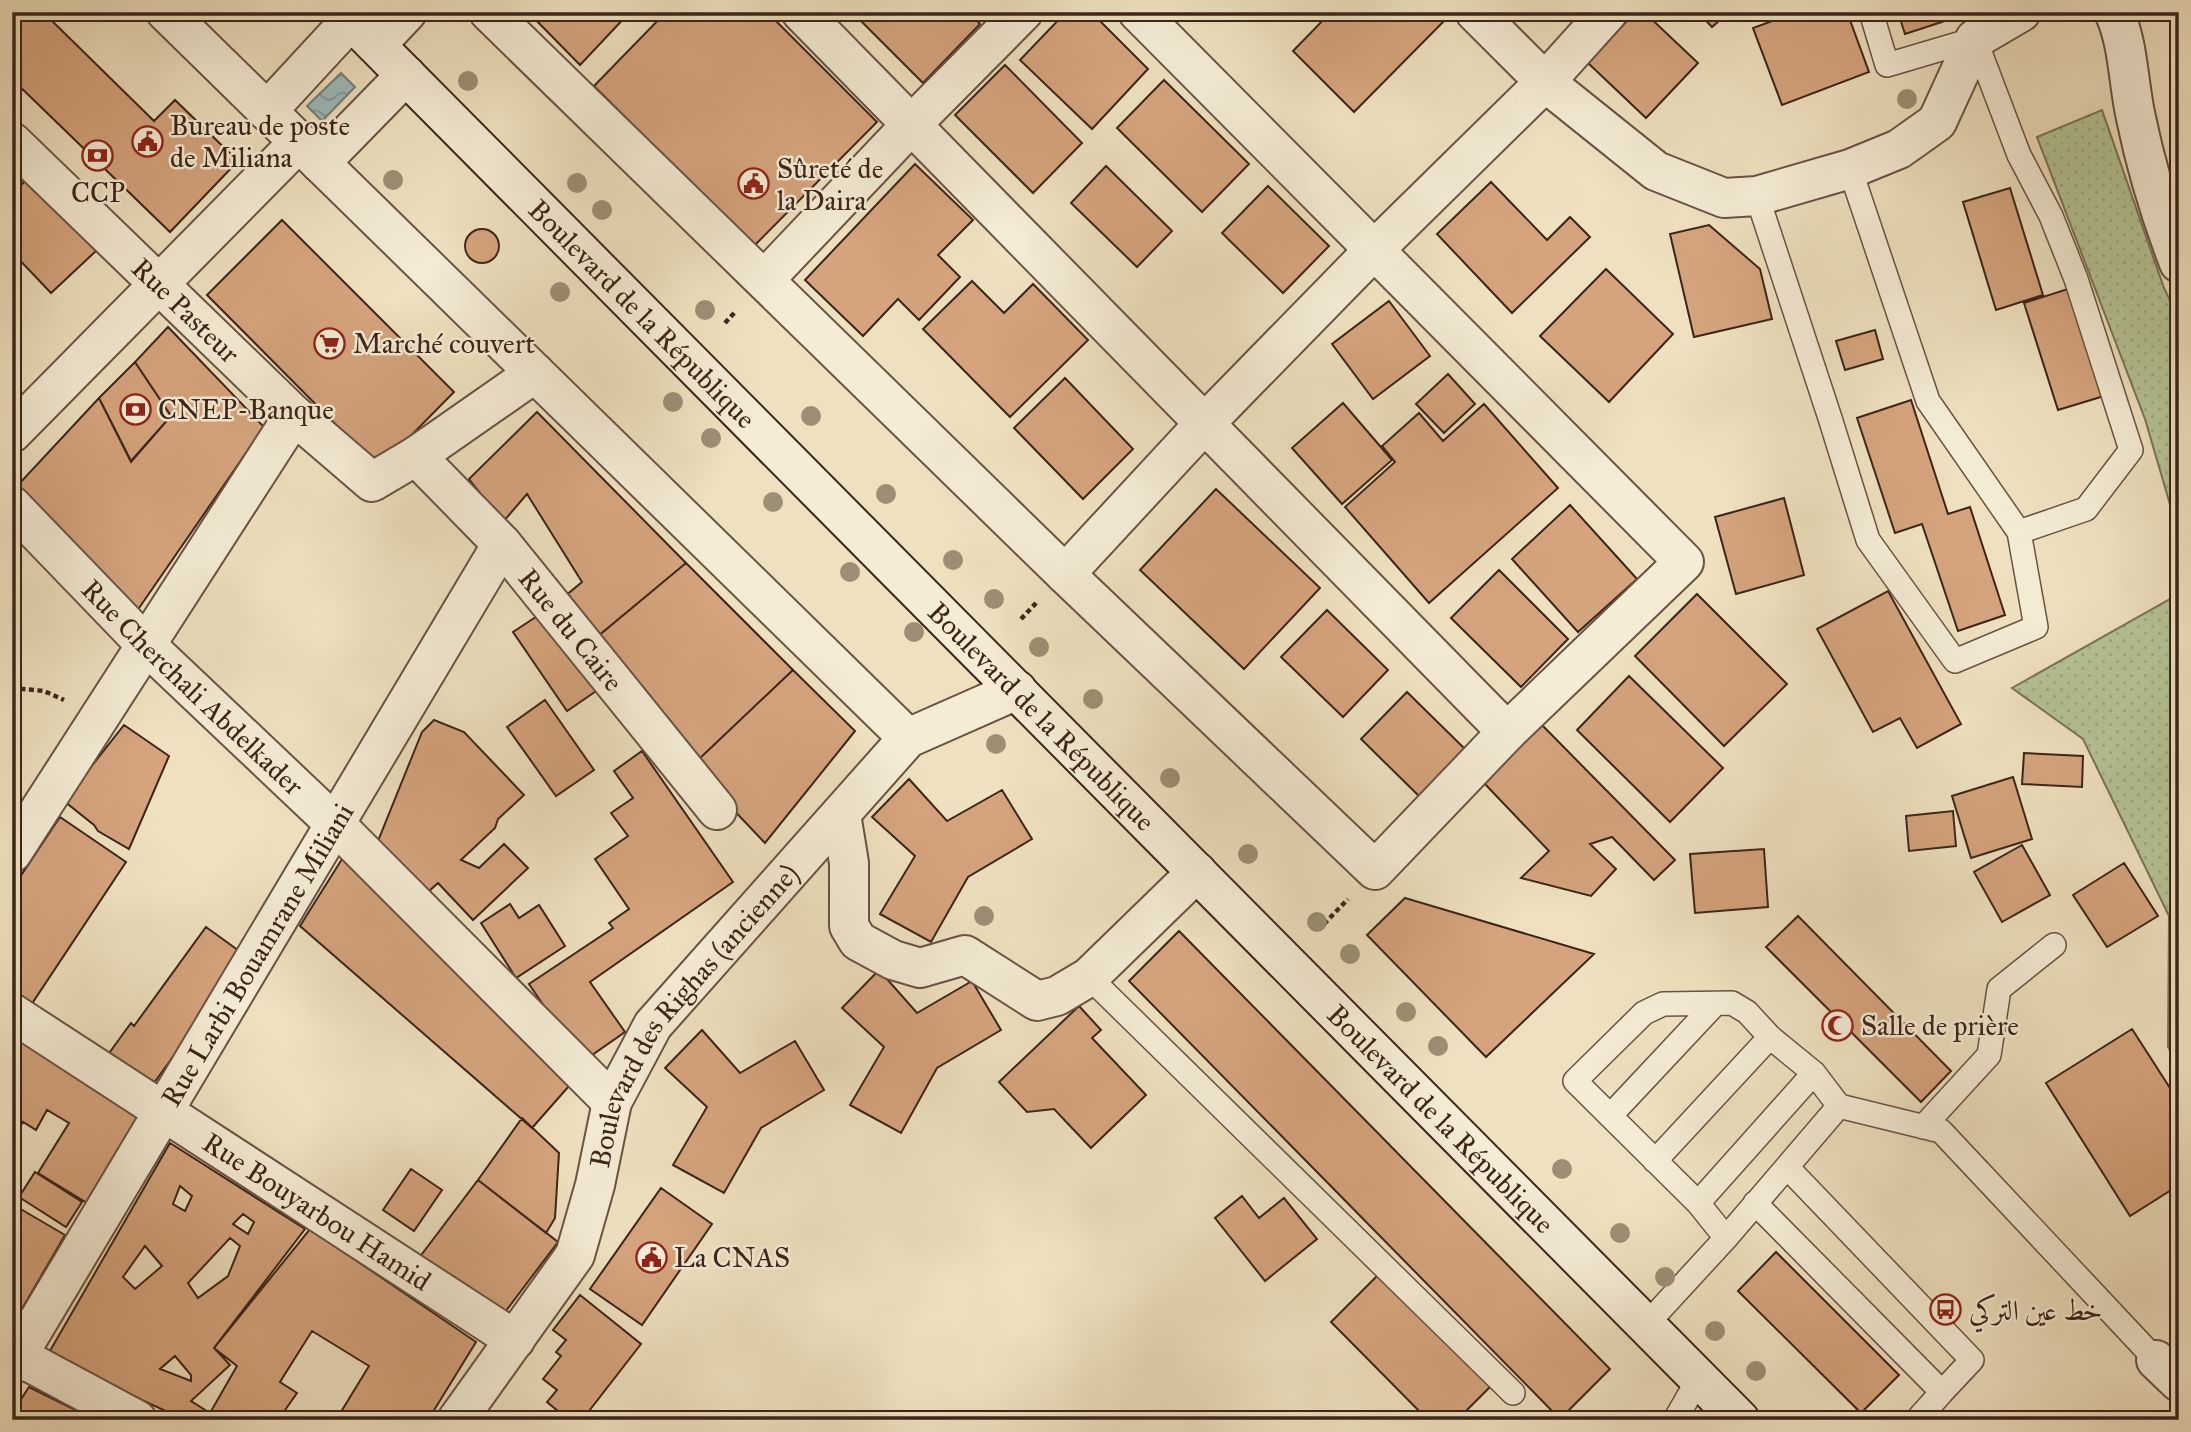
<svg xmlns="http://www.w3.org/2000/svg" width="2191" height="1432" font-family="'IM FELL Great Primer',Amiri,serif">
  <defs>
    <pattern id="grass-dots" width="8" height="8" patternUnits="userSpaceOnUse" patternTransform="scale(1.75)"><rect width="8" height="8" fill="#b5c496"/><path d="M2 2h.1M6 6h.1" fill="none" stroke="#9da881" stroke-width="1.8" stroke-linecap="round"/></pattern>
    <pattern id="water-waves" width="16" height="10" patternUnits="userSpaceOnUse" patternTransform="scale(1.75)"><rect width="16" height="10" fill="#9ebbbc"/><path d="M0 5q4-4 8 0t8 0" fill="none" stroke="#829898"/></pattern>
  </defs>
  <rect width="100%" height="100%" fill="#efe1c0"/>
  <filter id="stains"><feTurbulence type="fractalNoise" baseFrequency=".00286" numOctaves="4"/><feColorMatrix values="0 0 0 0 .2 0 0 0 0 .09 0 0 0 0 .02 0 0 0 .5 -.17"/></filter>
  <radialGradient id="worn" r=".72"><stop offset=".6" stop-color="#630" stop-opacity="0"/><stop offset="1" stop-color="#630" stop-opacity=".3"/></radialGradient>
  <path fill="url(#grass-dots)" stroke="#787458" stroke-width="2" d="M 2102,110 L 2164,288 L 2179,319 L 2179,535 L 2145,419 L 2037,137 Z
    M 2179,594 L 2179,1067 L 2168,1047 L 2169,916 L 2083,739 L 2012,688 Z"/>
  <path fill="url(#water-waves)" stroke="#777f7b" stroke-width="2" d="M 341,73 L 355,87 L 322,121 L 307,106 Z"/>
  <path fill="#d5a47e" stroke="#3c2419" stroke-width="2" fill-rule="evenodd" d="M 12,12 L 43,12 L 154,121 L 175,100 L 238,161 L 170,232 L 12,79 Z
    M 528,12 L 630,12 L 580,65 Z
    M 666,12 L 767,12 L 877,122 L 754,246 L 594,86 Z
    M 852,12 L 969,12 L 980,24 L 923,83 Z
    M 1066,12 L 1091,12 L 1148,69 L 1092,129 L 1020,60 Z
    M 1331,12 L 1441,12 L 1447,18 L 1354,112 L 1293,51 Z
    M 1635,12 L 1644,12 L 1698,63 L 1646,118 L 1588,63 Z
    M 1698,12 L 1729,12 L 1712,27 Z
    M 1797,12 L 1847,12 L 1869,72 L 1782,105 L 1753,28 Z
    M 1898,12 L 1953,12 L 1954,18 L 1905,34 Z
    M 1005,65 L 1082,143 L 1033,193 L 955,115 Z
    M 1164,80 L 1249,164 L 1202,212 L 1117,128 Z
    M 915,164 L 973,220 L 938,255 L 960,277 L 919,320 L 898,299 L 863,336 L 805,280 Z
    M 1106,166 L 1172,231 L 1137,267 L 1071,203 Z
    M 12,174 L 22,184 L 29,177 L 97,250 L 51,293 L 12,252 Z
    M 1491,182 L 1547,240 L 1570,217 L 1590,237 L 1512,313 L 1437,234 Z
    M 1268,186 L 1329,246 L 1283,293 L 1222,233 Z
    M 2010,188 L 2043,295 L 1996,310 L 1963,202 Z
    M 282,220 L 454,392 L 379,468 L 207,295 Z
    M 1709,225 L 1760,269 L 1772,319 L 1694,337 L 1670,234 Z
    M465 246a17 17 0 1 1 34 0a17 17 0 1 1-34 0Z
    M 1606,269 L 1673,334 L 1609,402 L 1540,336 Z
    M 972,281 L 1004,313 L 1033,284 L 1088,340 L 1010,417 L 923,329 Z
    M 2071,288 L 2104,396 L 2058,410 L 2024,303 Z
    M 1389,301 L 1430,356 L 1373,399 L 1332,344 Z
    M 168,327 L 264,427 L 137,611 L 18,485 L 99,398 L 131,462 L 171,416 L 135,362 Z
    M 1875,330 L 1883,359 L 1845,370 L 1836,341 Z
    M 135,362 L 171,416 L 131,461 L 99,398 Z
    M 1448,374 L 1475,404 L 1444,433 L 1416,404 Z
    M 1065,378 L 1133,449 L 1083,499 L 1014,428 Z
    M 1911,400 L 1948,514 L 1970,507 L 2005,615 L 1958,631 L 1922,524 L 1895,533 L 1857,418 Z
    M 1343,403 L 1392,460 L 1342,504 L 1292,448 Z
    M 1484,404 L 1558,488 L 1429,603 L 1345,507 L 1395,462 L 1382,446 L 1419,413 L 1443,441 Z
    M 537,412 L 686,563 L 597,637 L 564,597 L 582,582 L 527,494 L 503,522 L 469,479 Z
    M 1216,489 L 1320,588 L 1244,669 L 1140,570 Z
    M 1784,498 L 1804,575 L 1736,594 L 1715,517 Z
    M 1570,505 L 1637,579 L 1578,632 L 1512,559 Z
    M 686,563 L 793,670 L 697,761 L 597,637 Z
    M 1499,570 L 1568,639 L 1521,687 L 1451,618 Z
    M 1888,591 L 1961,724 L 1917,748 L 1900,718 L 1873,732 L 1817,629 Z
    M 1697,594 L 1787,684 L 1724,746 L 1635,656 Z
    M 548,609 L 602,687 L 567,711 L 513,632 Z
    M 1327,610 L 1388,670 L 1343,717 L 1281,657 Z
    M 793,670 L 855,731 L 765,843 L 707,782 L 697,761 Z
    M 1629,676 L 1723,768 L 1670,822 L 1577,730 Z
    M 1407,692 L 1468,752 L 1422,799 L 1361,739 Z
    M 545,700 L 594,770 L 556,796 L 507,727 Z
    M 434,720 L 464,732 L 524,795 L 498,819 L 495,828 L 461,860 L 479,868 L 504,844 L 528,868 L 473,920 L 438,883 L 427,893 L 378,841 L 422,732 Z
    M 1541,724 L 1675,860 L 1654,880 L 1612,837 L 1590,844 L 1616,869 L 1591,896 L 1521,878 L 1549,851 L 1483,782 Z
    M 124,725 L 169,756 L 129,849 L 98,831 L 94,825 L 64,801 Z
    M 12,747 L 18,760 L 20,787 L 12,791 Z
    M 642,751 L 733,882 L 590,982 L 625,1032 L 582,1062 L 529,984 L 613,928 L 609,923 L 629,909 L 595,859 L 628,836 L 611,813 L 633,798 L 614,771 Z
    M 2024,753 L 2083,756 L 2082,787 L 2022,784 Z
    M 2013,777 L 2032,839 L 1971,858 L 1952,796 Z
    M 909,779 L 947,821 L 1002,790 L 1032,839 L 968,877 L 931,942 L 880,914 L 915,856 L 872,817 Z
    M 1953,811 L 1956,846 L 1909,851 L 1906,816 Z
    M 60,817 L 126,862 L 31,1005 L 12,992 L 12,889 Z
    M 2022,845 L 2050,895 L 2002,922 L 1974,872 Z
    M 1764,849 L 1768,907 L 1695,913 L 1690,854 Z
    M 342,859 L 569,1086 L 532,1128 L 300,926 Z
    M 2124,863 L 2158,916 L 2107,947 L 2073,895 Z
    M 1405,898 L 1594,954 L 1486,1057 L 1367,935 Z
    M 510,904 L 519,918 L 539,905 L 565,946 L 516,978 L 481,923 Z
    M 1798,916 L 1951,1071 L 1921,1102 L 1766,947 Z
    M 206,927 L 246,956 L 151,1087 L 107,1056 L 131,1023 L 134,1026 Z
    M 1179,931 L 1610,1369 L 1560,1419 L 1129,981 Z
    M 879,970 L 917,1013 L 972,981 L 1001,1030 L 937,1068 L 901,1133 L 850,1105 L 884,1047 L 842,1008 Z
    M 1079,1006 L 1101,1030 L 1092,1038 L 1146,1095 L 1091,1148 L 1054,1109 L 1027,1112 L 999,1082 Z
    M 2132,1029 L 2179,1102 L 2179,1185 L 2130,1216 L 2046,1083 Z
    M 702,1030 L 740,1073 L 795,1041 L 824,1090 L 761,1128 L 724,1193 L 673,1165 L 707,1107 L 665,1068 Z
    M 12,1032 L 147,1117 L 92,1206 L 38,1173 L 69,1123 L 47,1110 L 36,1130 L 23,1122 L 12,1140 Z
    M 522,1118 L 559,1153 L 555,1218 L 546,1233 L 478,1180 Z
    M 170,1143 L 305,1229 L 214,1348 L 230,1365 L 191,1401 L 210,1413 L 206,1420 L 185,1420 L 47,1356 ZM 180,1186 L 192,1196 L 185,1211 L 173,1204 ZM 243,1214 L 254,1222 L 248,1234 L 233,1224 ZM 230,1238 L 240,1246 L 228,1276 L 198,1298 L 188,1283 ZM 145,1246 L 162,1266 L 135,1289 L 123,1277 ZM 175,1356 L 191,1375 L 191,1381 L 160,1369 Z
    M 411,1169 L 442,1190 L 414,1231 L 383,1210 Z
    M 35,1172 L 82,1202 L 66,1227 L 19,1197 Z
    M 478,1180 L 558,1242 L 502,1316 L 419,1258 Z
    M 661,1188 L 712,1224 L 642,1325 L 590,1289 Z
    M 1242,1196 L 1259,1218 L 1284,1198 L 1317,1239 L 1265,1281 L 1215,1218 Z
    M 12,1204 L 65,1235 L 12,1326 Z
    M 310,1229 L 476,1342 L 428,1420 L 336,1420 L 369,1366 L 312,1331 L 280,1382 L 297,1393 L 278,1420 L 206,1420 L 237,1366 L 214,1348 Z
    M 1776,1252 L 1899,1375 L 1861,1413 L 1738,1291 Z
    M 1379,1274 L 1491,1386 L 1457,1420 L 1428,1420 L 1331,1322 Z
    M 580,1295 L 641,1344 L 582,1420 L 569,1420 L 547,1402 L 557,1390 L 543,1379 L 561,1356 L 556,1352 L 566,1340 L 553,1330 Z
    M 29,1387 L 96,1420 L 12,1420 L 12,1413 Z"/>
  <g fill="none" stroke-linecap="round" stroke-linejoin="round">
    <defs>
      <path id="service" d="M 1850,169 L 1928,401 L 2019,532
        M 1757,196 L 1830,418 L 1868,540 L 1955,661 L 2036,627 L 2019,532 L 2086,509 L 2131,450 L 2076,279 L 2051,216 L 2019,155 L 1975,39 L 1887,65 L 1871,12
        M 1089,977 L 1513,1393
        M 1610,1116 L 1715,1004
        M 1923,1127 L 1989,1055 L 1999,989 L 2054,945
        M 1655,1161 L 1770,1037
        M 1787,1167 L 1972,1360 L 1942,1392
        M 1698,1203 L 1814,1073
        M 1755,1203 L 1942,1392 L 1917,1420
        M 1726,1238 L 1698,1203 L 1575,1081 L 1644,1013 L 1663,1004 L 1732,1003 L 1747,1012 L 1770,1037 L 1814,1073 L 1839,1106 L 1941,1131 L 2156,1360
        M 1646,1325 L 1726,1238 L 1839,1106
        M 1675,1420 L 1699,1378"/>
      <g id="minor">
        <path d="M 166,12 L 908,738"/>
        <path d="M 489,12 L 1065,574 L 1375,870 L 1507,732 L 1684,562 L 1138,12"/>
        <path d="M 801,12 L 1507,732"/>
        <path d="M 1475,12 L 1545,82 L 1656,171 L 1724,198 L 1757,196 L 1850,169 L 1899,149 L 1937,122 L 1975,39 L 2021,12"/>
        <path d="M 2114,12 C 2129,45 2128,83 2136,118 C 2146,167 2161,216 2179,263"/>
        <path d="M 376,45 L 407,12"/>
        <path d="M 267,111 L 351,20"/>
        <path id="s1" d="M 12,142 L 294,415 L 372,482 L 416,456 L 535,373"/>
        <path d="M 320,163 L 406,75"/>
        <path d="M 765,279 L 912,124 L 1023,12"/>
        <path d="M 12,433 L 299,142"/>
        <path id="s2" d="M 416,456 L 502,544 L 717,810"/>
        <path id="s3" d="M 12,506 L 146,645 L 335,824 L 612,1102"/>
        <path d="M 1065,574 L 1205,423 L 1374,250 L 1545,82 L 1608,12"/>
        <path d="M 841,814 L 849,863 L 849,926 L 858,941 L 893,960 L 920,968 L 965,955 L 1037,1001 L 1057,996 L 1089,977 L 1197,872"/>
        <path d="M 12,853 L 294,415"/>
        <path id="s4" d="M 12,1013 L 515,1340"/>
        <path d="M 18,1356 L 137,1420"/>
        <path d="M 2156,1360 L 2179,1382"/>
        <path id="s5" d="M 12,1365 L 502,544"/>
        <path id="s6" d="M 457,1420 L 575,1255 L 595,1185 L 612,1102 L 653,1025 L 908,738 L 1017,690"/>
      </g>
      <g id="secondary">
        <path id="s7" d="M 343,12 L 1740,1420"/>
      </g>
    </defs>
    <use href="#service" stroke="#695343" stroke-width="26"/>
    <use href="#minor" stroke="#695343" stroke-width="42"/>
    <use href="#secondary" stroke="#3c2419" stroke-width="42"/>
    <path stroke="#3c2419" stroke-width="4.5" stroke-dasharray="5 3.5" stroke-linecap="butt" d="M 725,323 L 736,311
      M 1021,619 L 1037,602
      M 12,688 L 44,691 L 64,700
      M 1324,924 L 1348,899"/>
    <use href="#service" stroke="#f5ecd6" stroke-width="23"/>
    <use href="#minor" stroke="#f5ecd6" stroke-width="38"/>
    <use href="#secondary" stroke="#f5ecd6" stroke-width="38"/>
  </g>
  <g fill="#9d8f75">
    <circle cx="468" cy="81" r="10"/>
    <circle cx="1907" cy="99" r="10"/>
    <circle cx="393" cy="180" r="10"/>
    <circle cx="577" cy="183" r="10"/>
    <circle cx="602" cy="210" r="10"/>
    <circle cx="560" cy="292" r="10"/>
    <circle cx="705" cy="310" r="10"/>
    <circle cx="673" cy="402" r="10"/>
    <circle cx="811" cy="416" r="10"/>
    <circle cx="711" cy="438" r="10"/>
    <circle cx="886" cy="494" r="10"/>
    <circle cx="773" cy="502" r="10"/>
    <circle cx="953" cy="560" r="10"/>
    <circle cx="850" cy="572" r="10"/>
    <circle cx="994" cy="599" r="10"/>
    <circle cx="914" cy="632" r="10"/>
    <circle cx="1039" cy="647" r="10"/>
    <circle cx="1093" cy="699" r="10"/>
    <circle cx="996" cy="744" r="10"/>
    <circle cx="1170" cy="778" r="10"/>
    <circle cx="1248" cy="854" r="10"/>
    <circle cx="984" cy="916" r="10"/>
    <circle cx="1317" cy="922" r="10"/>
    <circle cx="1350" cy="954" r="10"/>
    <circle cx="1406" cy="1012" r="10"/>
    <circle cx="1438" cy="1046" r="10"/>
    <circle cx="1562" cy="1169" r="10"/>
    <circle cx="1620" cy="1233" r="10"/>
    <circle cx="1665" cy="1277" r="10"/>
    <circle cx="1715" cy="1331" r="10"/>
    <circle cx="1756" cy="1371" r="10"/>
  </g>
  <defs>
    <symbol id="civic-ring" viewBox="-11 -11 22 22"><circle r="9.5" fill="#f5ecd6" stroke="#8f2418" stroke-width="1.5"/><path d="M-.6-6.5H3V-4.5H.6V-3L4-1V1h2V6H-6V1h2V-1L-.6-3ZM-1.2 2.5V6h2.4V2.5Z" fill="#8f2418"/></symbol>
    <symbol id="bank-ring" viewBox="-11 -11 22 22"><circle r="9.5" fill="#f5ecd6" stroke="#8f2418" stroke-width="1.5"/><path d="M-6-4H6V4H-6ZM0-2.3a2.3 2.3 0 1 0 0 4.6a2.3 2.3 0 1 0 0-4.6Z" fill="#8f2418"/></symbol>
    <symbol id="supermarket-ring" viewBox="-11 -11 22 22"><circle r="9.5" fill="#f5ecd6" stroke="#8f2418" stroke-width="1.5"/><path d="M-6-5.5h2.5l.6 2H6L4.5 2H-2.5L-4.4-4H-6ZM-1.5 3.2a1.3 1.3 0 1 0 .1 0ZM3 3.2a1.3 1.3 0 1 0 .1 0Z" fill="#8f2418"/></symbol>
    <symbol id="mosque-ring" viewBox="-11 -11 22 22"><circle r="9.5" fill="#f5ecd6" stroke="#8f2418" stroke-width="1.5"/><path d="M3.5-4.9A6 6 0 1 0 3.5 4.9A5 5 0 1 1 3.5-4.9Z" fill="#8f2418"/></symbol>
    <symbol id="bus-ring" viewBox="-11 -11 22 22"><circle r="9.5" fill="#f5ecd6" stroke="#8f2418" stroke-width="1.5"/><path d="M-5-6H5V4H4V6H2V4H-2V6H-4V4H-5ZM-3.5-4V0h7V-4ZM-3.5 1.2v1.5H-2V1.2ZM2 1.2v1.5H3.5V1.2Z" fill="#8f2418"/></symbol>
  </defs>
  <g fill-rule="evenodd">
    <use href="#civic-ring" x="130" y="124" width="35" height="35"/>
    <use href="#bank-ring" x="80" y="138" width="35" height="35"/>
    <use href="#civic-ring" x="736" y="166" width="35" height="35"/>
    <use href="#supermarket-ring" x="312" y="326" width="35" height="35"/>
    <use href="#bank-ring" x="118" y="392" width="35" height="35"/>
    <use href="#mosque-ring" x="1820" y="1008" width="35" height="35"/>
    <use href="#civic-ring" x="634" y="1240" width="35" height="35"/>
    <use href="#bus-ring" x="1928" y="1292" width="35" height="35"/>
  </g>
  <g text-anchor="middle" stroke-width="5" stroke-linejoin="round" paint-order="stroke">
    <g font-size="28" fill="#3c2419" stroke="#f5ecd6" text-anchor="start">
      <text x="170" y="135">Bureau de poste<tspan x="170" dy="32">de Miliana</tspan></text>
      <text x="777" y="178">Sûreté de<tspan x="777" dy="32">la Daira</tspan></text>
      <text x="98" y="202" text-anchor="middle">CCP</text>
      <text x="353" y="353">Marché couvert</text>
      <text x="158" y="419">CNEP-Banque</text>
      <text x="1861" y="1035">Salle de prière</text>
      <text x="674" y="1267">La CNAS</text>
      <text x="1969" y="1320">خط عين التركي</text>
    </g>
    <g font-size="28" fill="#3c2419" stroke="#f5ecd6">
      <text dy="10" stroke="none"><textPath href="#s1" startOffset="242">Rue Pasteur</textPath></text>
      <text dy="10" stroke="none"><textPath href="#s7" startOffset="425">Boulevard de la République</textPath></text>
      <text dy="10" stroke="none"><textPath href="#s2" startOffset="233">Rue du Caire</textPath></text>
      <text dy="10" stroke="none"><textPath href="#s3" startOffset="256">Rue Cherchali Abdelkader</textPath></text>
      <text dy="10" stroke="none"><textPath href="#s7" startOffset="992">Boulevard de la République</textPath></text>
      <text dy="10" stroke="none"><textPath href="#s5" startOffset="478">Rue Larbi Bouamrane Miliani</textPath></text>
      <text dy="10" stroke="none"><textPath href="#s6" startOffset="476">Boulevard des Righas (ancienne)</textPath></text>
      <text dy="10" stroke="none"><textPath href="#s7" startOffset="1559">Boulevard de la République</textPath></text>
      <text dy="10" stroke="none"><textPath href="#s4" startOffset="364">Rue Bouyarbou Hamid</textPath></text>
    </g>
  </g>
  <rect width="2191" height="1432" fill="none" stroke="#efe1c0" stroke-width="42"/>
  <rect x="14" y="14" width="2163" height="1404" fill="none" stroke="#3c2419" stroke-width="3.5"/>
  <rect x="21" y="21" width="2149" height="1390" fill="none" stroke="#3c2419" stroke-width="2"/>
  <rect width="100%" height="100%" filter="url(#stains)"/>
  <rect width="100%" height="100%" fill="url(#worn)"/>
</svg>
